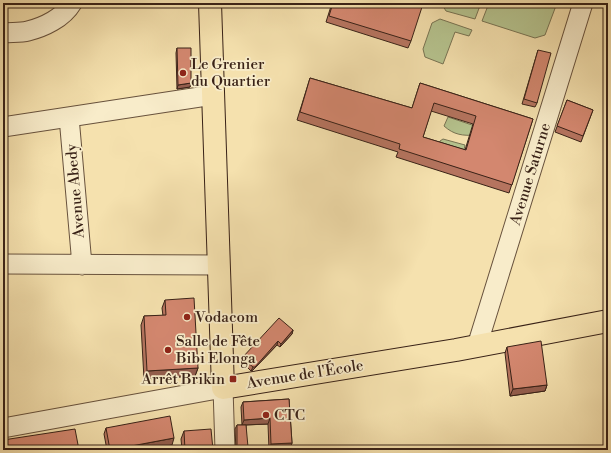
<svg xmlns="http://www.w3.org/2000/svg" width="611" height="453" font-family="'Libre Bodoni',serif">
  <rect width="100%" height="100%" fill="#f5e1ae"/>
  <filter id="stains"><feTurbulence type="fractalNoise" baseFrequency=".005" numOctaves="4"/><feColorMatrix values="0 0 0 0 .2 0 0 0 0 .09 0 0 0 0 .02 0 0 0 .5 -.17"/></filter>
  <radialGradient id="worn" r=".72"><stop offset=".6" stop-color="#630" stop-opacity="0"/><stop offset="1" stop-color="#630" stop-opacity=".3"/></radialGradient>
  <path fill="#b6c48f" stroke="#787353" d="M 441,3 L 481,3 L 475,19 L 446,11 Z
    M 489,3 L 557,3 L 545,35 L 535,38 L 482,21 Z
    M 440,19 L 472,30 L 469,36 L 455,32 L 443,64 L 425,57 L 423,49 L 432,23 Z
    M 448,117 L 478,127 L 476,135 C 463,136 454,135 444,126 Z
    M 443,139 L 465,145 L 464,150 L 466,151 L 437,149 L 440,141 Z"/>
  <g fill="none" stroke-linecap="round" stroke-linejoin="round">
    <defs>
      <path id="minor" d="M 3,33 C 11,32 20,33 28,31 C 44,27 63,18 72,3
        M 69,117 L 82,265
        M 3,127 L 213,95
        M 3,264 L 218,265
        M 477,346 L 583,3
        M 3,428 L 223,388 L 225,450"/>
      <path id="major" d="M 210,3 L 223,388 L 456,350 L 608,321"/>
    </defs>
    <use href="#minor" stroke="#68523d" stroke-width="21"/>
    <use href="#major" stroke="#392217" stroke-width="24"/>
    <use href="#minor" stroke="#f8ecca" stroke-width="19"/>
    <use href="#major" stroke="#f5e1ae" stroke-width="22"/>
  </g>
  <path fill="#b5745f" stroke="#392217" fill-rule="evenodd" d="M 332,3 L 411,41 L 408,48 L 326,22 Z
    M 177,48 L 191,83 L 190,87 L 177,89 L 176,53 Z
    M 538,50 L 537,103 L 535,107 L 522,104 Z
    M 310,78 L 412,108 L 420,83 L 533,119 L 509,193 L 396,157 L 398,152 L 297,120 ZM 431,111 L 473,124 L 465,150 L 423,137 Z
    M 567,100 L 593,110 L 581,142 L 555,132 Z
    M 165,300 L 198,368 L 195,376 L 144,379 L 141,325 L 144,316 L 163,316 L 162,308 Z
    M 293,330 L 292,334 L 280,347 L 277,345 L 253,370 L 251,371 L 241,361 L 242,358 Z
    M 507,347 L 547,385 L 545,391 L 510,396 L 505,353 Z
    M 289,399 L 292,443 L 290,449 L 269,450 L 268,424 L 246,425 L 246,450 L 236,450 L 235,429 L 237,425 L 242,425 L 241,407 L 243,402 Z
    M 106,428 L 172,445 L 143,450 L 107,450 L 104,434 Z
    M 184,431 L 213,450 L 182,450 L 181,439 Z"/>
  <path fill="#945e4e" stroke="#392217" d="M 191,83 L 190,87 L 177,89 L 178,85 Z
    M 293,330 L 292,334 L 280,347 L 281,344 Z
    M 278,341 L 277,345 L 253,370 L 251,371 L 253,367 Z
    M 198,368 L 195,376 L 144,379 L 147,371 Z
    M 547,385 L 545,391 L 510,396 L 513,389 Z
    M 270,418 L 268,424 L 242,425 L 244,420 Z
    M 174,438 L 172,445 L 143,450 L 111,450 Z
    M 292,443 L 290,449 L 269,450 L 271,444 Z
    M 237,447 L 248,447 L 246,450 L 236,450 Z"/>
  <path fill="#d3876f" stroke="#392217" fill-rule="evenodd" d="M 333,3 L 408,3 L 422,7 L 411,41 L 329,16 Z
    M 177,48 L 191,48 L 191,83 L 178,85 Z
    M 538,50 L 551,53 L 537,103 L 524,99 Z
    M 310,78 L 412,108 L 420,83 L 533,119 L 512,185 L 399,149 L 400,144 L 300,112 ZM 434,103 L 476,116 L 466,150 L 423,137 Z
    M 567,100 L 593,110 L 583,136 L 557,126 Z
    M 194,298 L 198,368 L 147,371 L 144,316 L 166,315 L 165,300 Z
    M 279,318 L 293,330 L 281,344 L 278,341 L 255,367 L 253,367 L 242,358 Z
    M 541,341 L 547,385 L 513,389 L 507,347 Z
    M 289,399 L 292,443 L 271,444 L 270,418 L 244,420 L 243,402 Z
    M 170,416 L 174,438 L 110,450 L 106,428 Z
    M 237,425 L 246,425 L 248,447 L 237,447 Z
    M 75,429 L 79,450 L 3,450 L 3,440 Z
    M 211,429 L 213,450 L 185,450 L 184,431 Z"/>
  <g fill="#8f2418" stroke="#f8ecca" stroke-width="1.5">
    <circle cx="183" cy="73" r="4"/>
    <circle cx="187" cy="317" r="4"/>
    <circle cx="168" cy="350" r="4"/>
    <rect x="229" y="375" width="8" height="8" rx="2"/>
    <circle cx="266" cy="415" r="4"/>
  </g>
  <g text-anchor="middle" stroke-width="3.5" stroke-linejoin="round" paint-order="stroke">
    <g font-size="15" fill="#392217" stroke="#f8ecca" text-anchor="start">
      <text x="191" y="69">Le Grenier<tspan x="191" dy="17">du Quartier</tspan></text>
      <text x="195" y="322">Vodacom</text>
      <text x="176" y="346">Salle de Fête<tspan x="176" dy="17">Bibi Elonga</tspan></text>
      <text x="225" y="384" text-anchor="end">Arrêt Brikin</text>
      <text x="274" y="420">CTC</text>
    </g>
    <g font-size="15" fill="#392217" stroke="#f8ecca">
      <text transform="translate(530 174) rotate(-73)" y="5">Avenue Saturne</text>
      <text transform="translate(75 191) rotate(-95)" y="5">Avenue Abedy</text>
      <text transform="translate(305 374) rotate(-9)" y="5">Avenue de l'École</text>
    </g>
  </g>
  <rect width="611" height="453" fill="none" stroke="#f5e1ae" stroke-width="16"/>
  <rect x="4" y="4" width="603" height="445" fill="none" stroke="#392217" stroke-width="2"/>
  <rect x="8" y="8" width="595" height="437" fill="none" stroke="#392217"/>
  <rect width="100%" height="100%" filter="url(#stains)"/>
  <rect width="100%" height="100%" fill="url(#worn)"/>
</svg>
